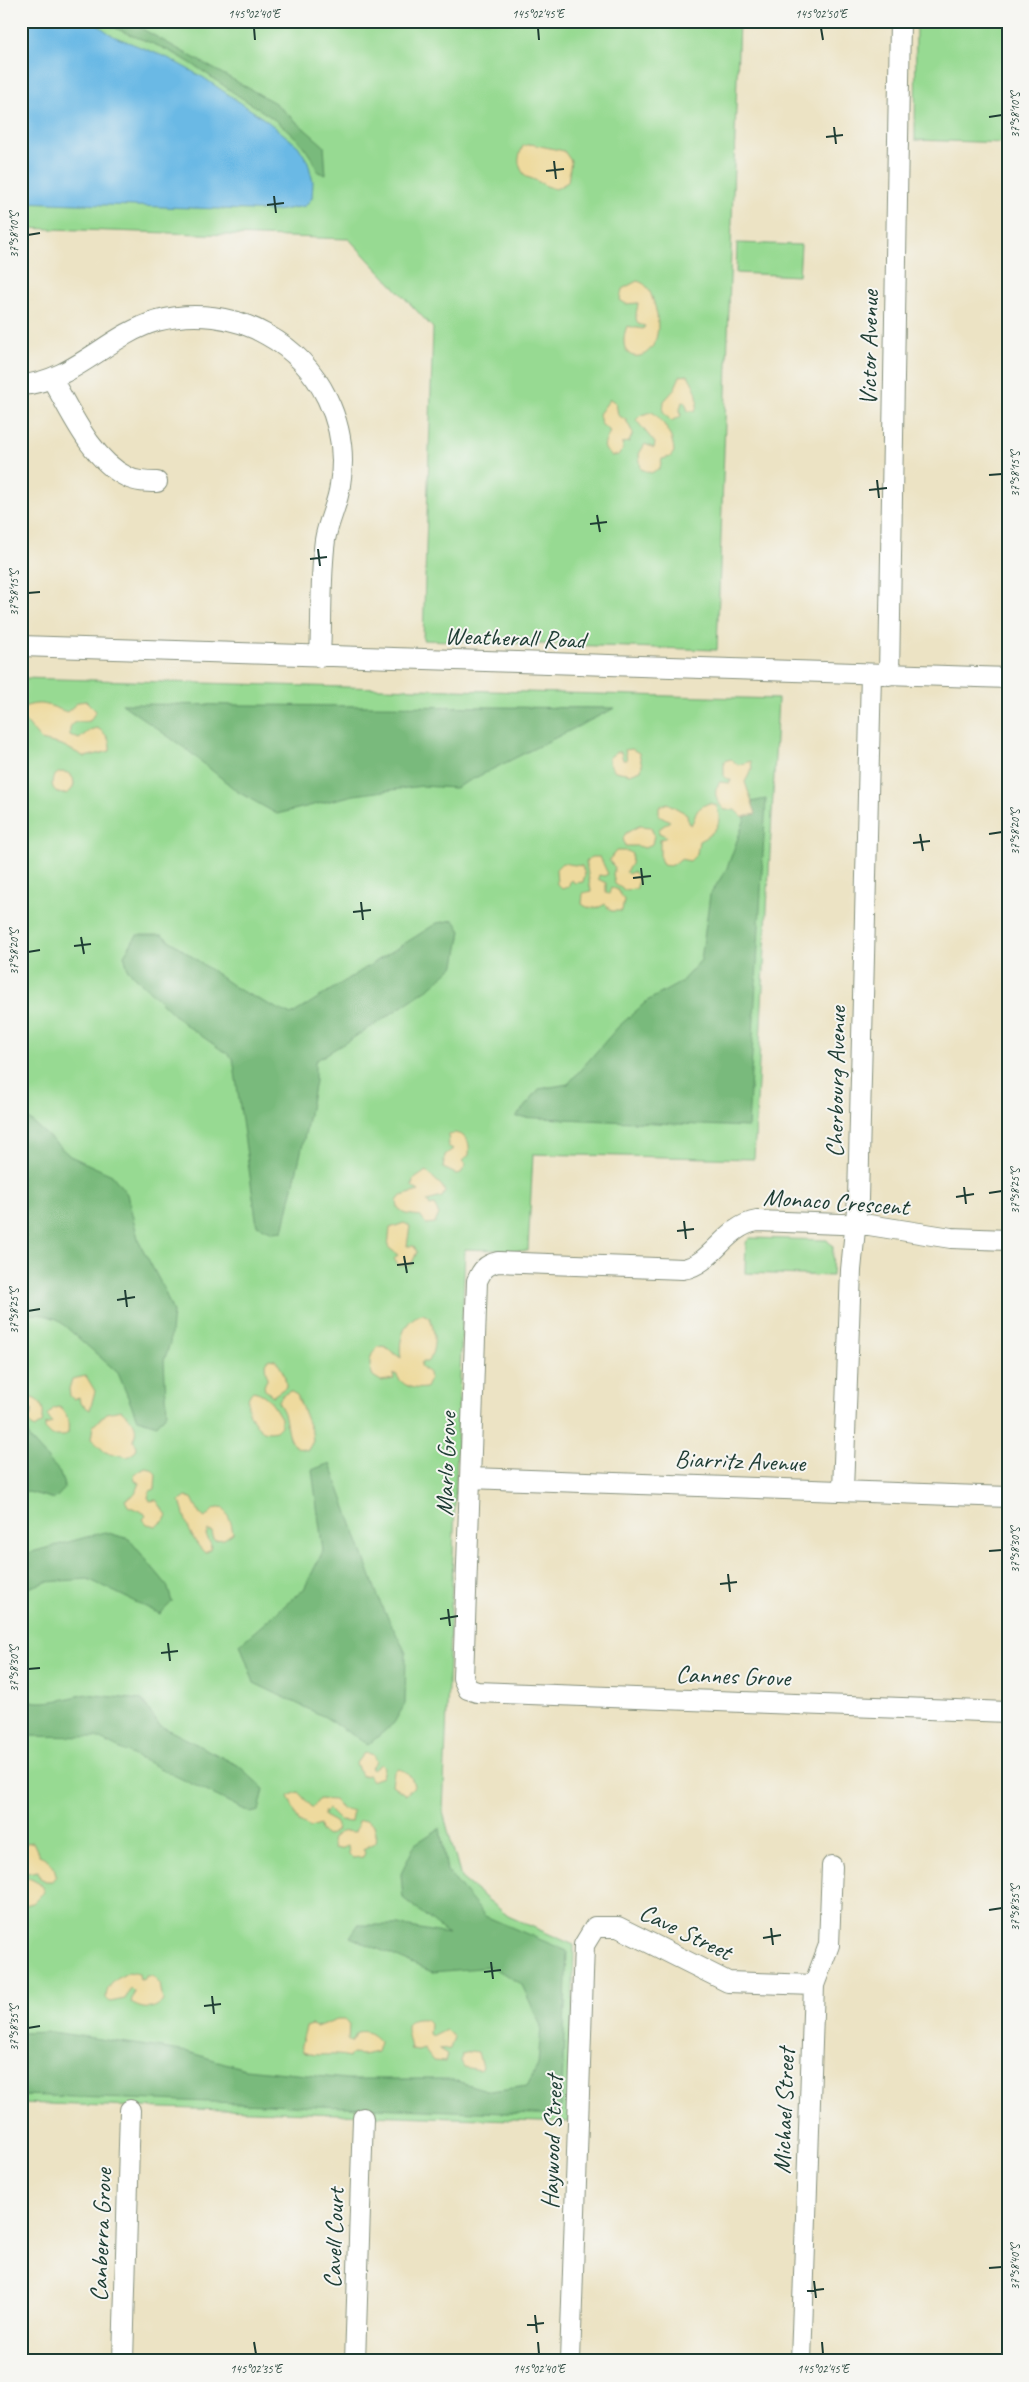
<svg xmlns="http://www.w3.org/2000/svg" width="1029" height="2382" font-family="Caveat,sans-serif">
  <rect width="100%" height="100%" fill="#f6f6f2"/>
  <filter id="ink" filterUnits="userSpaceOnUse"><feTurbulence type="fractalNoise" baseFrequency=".02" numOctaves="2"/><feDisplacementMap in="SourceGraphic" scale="10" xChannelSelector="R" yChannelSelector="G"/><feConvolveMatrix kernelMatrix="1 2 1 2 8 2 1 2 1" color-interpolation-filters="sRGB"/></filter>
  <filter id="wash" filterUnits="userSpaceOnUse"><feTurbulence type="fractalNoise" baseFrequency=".0096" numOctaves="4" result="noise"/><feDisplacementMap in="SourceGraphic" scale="20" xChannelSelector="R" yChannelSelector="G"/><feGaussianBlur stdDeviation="1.12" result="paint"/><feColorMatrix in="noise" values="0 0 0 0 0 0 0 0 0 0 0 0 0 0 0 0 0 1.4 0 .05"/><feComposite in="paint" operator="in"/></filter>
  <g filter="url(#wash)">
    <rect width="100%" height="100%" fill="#ece3c4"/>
    <path fill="#97da92" stroke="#5b8c63" d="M 21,21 L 739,21 L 717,650 L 423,640 L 433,328 L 349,239 L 21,228 Z
      M 916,21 L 1008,21 L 1008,143 L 915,140 Z
      M 737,243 L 801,245 L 799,276 L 736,273 Z
      M 21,678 L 778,699 L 754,1159 L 533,1154 L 528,1251 L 465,1249 L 443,1812 L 461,1878 L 508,1916 L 574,1945 L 570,2122 L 21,2103 Z
      M 750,1238 L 827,1240 L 833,1247 L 832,1276 L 745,1273 L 746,1242 Z"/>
    <path fill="#79ba7c" stroke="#4c7c58" d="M 103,21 L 128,21 L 275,103 L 324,146 L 326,175 L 318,172 C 302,130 261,112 227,88 C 208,75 190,61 169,51 C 147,40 123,34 103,21 Z
      M 122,704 L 615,708 L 455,788 L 422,786 L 354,795 L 277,814 L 238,792 L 186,749 Z
      M 766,799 L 748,1127 L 516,1117 L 539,1089 L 568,1084 L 618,1027 L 647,1001 L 680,983 L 701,960 L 710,895 L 727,868 L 751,802 Z
      M 454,920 L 461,931 L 455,965 L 432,986 L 376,1024 L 315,1061 L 315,1081 L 306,1130 L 283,1231 L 273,1232 L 257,1225 L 233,1058 L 183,1023 L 128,970 L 124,955 L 137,935 L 162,935 L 239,990 L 291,1015 L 437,923 Z
      M 21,1112 L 70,1156 L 112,1175 L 127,1194 L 139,1242 L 163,1287 L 173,1312 L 170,1343 L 164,1361 L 167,1413 L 157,1425 L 137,1419 L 118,1373 L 57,1319 L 44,1315 L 21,1313 Z
      M 21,1417 L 30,1439 L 59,1471 L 65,1488 L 55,1499 L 21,1490 Z
      M 330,1463 L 380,1602 L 406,1653 L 405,1704 L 394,1723 L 368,1745 L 325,1717 L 254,1683 L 240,1644 L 304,1589 L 323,1551 L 312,1470 Z
      M 105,1532 L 129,1539 L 167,1585 L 172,1602 L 160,1614 L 88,1579 L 46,1582 L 21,1590 L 21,1555 Z
      M 86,1694 L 142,1700 L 159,1725 L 239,1766 L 264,1789 L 259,1811 L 251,1813 L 96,1737 L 21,1736 L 21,1699 C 42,1706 65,1699 86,1694 Z
      M 440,1828 L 447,1871 L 485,1916 L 567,1951 L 561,2115 L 21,2095 L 21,2033 L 52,2032 L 188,2052 L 245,2069 L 347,2079 L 450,2079 L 490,2091 L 527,2086 L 538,2065 L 541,2026 L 522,1985 L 493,1967 L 432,1972 L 350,1937 L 358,1925 L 398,1925 L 448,1934 L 403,1898 L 401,1874 L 415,1844 Z"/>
    <path fill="#eeda9e" stroke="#868c69" d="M 531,144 L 564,151 L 571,161 L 568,182 L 556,189 C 544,187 537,179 526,177 C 517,165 517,159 523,146 Z
      M 637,281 C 647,283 650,291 653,300 C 676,365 609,374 627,326 L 643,329 L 645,326 L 638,324 C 634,316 637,312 638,303 L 626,304 L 620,300 L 622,289 Z
      M 688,375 C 695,388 701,397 695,411 L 688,411 L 685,402 L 682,402 L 680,409 L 681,416 L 671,421 L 663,412 L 664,401 L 674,390 L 680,376 Z
      M 610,399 L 616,403 L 618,415 L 626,420 L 633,433 L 629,442 L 622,443 L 623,450 L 618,455 L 612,456 C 599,447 606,443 610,431 L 601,424 L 599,414 Z
      M 652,412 C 663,419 674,438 674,452 L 670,457 L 662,459 L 660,468 L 651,473 L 641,469 L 639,454 L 645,444 L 654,448 L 655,443 L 636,420 L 641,415 Z
      M 86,701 L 96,711 L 90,721 C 80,723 68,718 70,735 L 79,739 L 90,730 L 97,728 C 106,733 111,740 110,751 L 85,757 L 62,745 L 41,740 L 25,721 L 21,722 L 21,708 C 42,700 47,705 67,712 L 78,702 Z
      M 632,749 L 639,753 L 642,765 L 641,770 L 630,774 L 615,771 L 609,763 L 609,758 L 616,752 L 621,752 L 623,760 L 627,760 L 625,750 Z
      M 731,759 L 738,765 L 751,761 L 752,769 L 745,782 L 756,814 L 742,817 L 735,810 L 725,810 C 716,802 712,792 720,782 L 730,783 L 731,780 L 724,777 L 724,761 Z
      M52 783a11 11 0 1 1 22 0a11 11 0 1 1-22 0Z
      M 667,803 L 687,814 L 688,823 L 691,825 C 698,813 693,810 709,803 L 716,805 C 724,824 715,833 699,841 L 697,854 L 690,861 L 680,859 C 674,865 671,867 663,865 L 660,858 L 660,839 L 665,838 L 666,836 L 659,833 L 659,829 L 670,821 L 659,815 L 659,807 Z
      M 639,826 L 651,827 L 654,835 L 652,844 L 645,848 L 638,846 L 625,846 L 623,838 L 626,833 Z
      M 616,851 L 628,851 L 632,854 L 631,864 L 626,872 L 628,874 L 633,872 C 639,877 639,882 636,889 L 624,890 L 615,884 L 613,874 L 615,868 L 609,860 Z
      M 591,857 L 600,857 L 608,874 L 604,876 L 599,875 L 598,879 L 606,883 L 606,893 L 609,894 L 611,887 L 618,890 L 624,900 L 622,911 L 611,911 L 605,904 C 598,909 589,910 582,904 L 583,893 L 591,891 L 586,863 L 587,860 Z
      M 562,863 L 582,866 L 585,874 L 583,882 L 575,883 L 571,880 L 568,887 L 562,889 L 557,884 L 556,869 Z
      M 455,1133 C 468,1136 470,1142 469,1155 L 462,1161 L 466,1165 L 461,1173 L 456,1174 L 443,1168 L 445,1155 L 453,1149 L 448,1146 L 449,1134 Z
      M 426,1171 L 442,1186 L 445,1192 L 442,1197 L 427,1201 L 430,1206 L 434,1205 L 439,1214 L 435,1223 L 426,1224 L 420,1216 L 406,1214 L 398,1208 L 397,1201 L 401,1196 L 419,1191 L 412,1187 L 413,1180 Z
      M 404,1223 L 410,1226 L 407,1246 L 414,1246 L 417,1252 L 411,1265 L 399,1266 L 394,1259 L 398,1255 L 388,1247 L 390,1228 Z
      M 423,1314 L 430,1318 C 435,1331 437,1351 427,1362 L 422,1362 L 421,1366 L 429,1373 L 430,1379 L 426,1388 C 413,1390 402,1386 396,1374 L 393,1375 L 394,1379 L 381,1381 L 373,1376 C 368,1365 369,1356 377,1347 L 384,1346 L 401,1358 C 398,1341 404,1318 423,1314 Z
      M 269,1359 L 275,1360 C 282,1368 286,1377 286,1387 L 273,1396 L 265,1390 L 264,1386 L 267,1379 L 265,1365 Z
      M 86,1376 L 95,1391 L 90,1410 L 80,1403 L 79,1397 L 74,1399 L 70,1396 L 69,1389 L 72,1379 Z
      M 253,1391 C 269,1394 273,1406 281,1418 L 281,1426 L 276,1431 C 271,1432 265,1433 261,1429 C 250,1420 242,1401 253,1391 Z
      M 290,1391 L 297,1395 L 312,1433 L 313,1441 L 308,1450 C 287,1448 288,1434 285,1417 C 284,1412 281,1407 278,1402 L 283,1395 Z
      M 32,1398 C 43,1401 45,1413 42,1423 L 34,1428 L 28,1422 L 33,1410 L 24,1413 L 21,1405 L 25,1400 Z
      M 59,1407 C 68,1412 69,1422 68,1433 L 63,1436 L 52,1436 L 45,1429 L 45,1425 L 52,1423 L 47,1415 L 54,1408 Z
      M 121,1410 C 131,1419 140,1426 133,1440 L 137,1446 L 136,1451 L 128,1457 L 105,1452 L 91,1439 L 93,1426 L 107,1413 Z
      M 145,1468 L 151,1469 L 156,1474 L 155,1489 L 150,1491 L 148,1497 L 150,1501 L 156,1500 L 167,1515 L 164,1521 L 156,1526 L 147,1524 L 143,1519 L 146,1516 L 144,1513 L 128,1506 L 125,1500 L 135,1494 L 140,1483 L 135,1481 L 134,1475 Z
      M 186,1497 L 192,1498 L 200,1514 L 205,1518 L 214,1509 L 223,1507 L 231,1522 L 233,1533 L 224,1539 L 214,1540 L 212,1532 L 208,1531 L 206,1535 L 211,1545 L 210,1550 L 205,1553 C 190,1539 186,1521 180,1501 Z
      M 367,1753 L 373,1755 L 376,1762 L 371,1768 L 373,1770 L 381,1764 L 384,1767 L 382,1777 L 371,1781 L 369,1775 L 361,1776 L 356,1763 L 363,1754 Z
      M 398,1769 C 408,1771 412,1777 414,1786 L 406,1795 L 392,1785 L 394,1772 Z
      M 298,1792 L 313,1808 L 319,1799 L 334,1800 L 341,1808 L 353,1811 L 351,1822 L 340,1821 L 328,1809 L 324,1812 L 324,1816 L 335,1822 L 337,1826 L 336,1831 L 327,1836 L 321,1832 L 320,1825 L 311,1828 L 299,1822 L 288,1796 Z
      M 366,1820 L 374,1825 L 376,1833 L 375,1843 L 363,1849 L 365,1853 L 363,1857 L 353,1858 L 349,1854 L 348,1846 L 339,1849 L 334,1848 L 332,1841 C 337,1830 345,1831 355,1832 L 359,1821 Z
      M 33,1842 L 39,1855 C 49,1859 55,1865 56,1876 L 52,1881 L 46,1881 L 40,1878 L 38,1871 L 21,1874 L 21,1852 L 26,1843 Z
      M 31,1878 L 40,1883 L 44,1892 L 33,1903 L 25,1905 L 21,1901 L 21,1879 Z
      M 129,1972 L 139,1974 L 140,1980 L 145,1979 L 146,1976 L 152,1976 L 160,1984 L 163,2001 C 153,2011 143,2010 131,2003 L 134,1992 L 130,1988 L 125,1999 L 110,2002 L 106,1998 C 106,1984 118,1978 129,1972 Z
      M 337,2019 L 345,2019 L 349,2023 L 348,2041 L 352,2041 L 357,2032 C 367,2030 373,2034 380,2042 L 377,2052 L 362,2055 L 352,2054 L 349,2057 C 331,2052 317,2058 303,2052 L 301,2045 L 306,2027 L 312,2025 L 316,2027 Z
      M 426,2019 L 430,2023 L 429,2034 L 434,2036 L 446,2030 L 454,2037 L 450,2049 L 439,2050 L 447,2055 L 445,2062 L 433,2061 L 424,2049 L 418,2051 L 411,2050 C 409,2032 397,2017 426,2019 Z
      M 471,2051 L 478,2052 L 482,2067 L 480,2070 L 464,2067 L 461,2061 L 462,2054 Z"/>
    <path fill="#6ab9e5" stroke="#447b8c" d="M 21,21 L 92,21 L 113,36 L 168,58 L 204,78 L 267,121 L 298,146 L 308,162 L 313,182 L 312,198 L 305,206 L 276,211 L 21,202 Z"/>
  </g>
  <g filter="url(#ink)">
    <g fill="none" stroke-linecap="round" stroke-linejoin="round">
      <defs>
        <path id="minor" d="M 52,379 C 71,412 91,459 127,477 C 136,482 147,482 157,482
          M 21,385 C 73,382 108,335 157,321 C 194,311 234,316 267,335 C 320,364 350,425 340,485 C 338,504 328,521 325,540 C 320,578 322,618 320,657
          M 21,646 L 1008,678
          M 889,675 L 900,21
          M 1008,1240 L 951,1238 L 869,1225 L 757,1221 C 725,1226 713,1264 683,1269 L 498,1262 C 485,1265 482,1270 477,1281 L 463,1678 L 468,1689 L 477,1692 L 1008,1712
          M 470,1478 L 1008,1497
          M 843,1490 L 851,1270 L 858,1199 L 871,674
          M 123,2361 L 130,2110
          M 355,2361 L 363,2118
          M 570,2361 L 584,1945 L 595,1927 L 618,1927 L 728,1982 L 814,1985
          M 801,2361 L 814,1985 L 829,1945 L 832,1866"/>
      </defs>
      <use href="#minor" stroke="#86907c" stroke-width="22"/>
      <use href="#minor" stroke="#fff" stroke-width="20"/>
    </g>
  </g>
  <path fill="none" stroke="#1f3d34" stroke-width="2" d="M 254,28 L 255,40M 538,28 L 539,40M 821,28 L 823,40M 989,117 L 1002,115M 834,127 L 836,144M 826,137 L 843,135M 554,161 L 556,179M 546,171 L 564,169M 274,196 L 276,213M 267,205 L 284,203M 28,235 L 40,233M 989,475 L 1002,474M 877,480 L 879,498M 869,490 L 887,488M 597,515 L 600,532M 590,524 L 607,522M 318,549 L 320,566M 310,559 L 327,557M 28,593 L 40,592M 920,834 L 923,851M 989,834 L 1002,832M 913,843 L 930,841M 641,868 L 643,885M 633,878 L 651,876M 361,902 L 363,920M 353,912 L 371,910M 81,937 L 84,954M 74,946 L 91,944M 28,952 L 40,950M 964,1187 L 966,1204M 989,1193 L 1002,1191M 956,1197 L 974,1194M 684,1221 L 686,1239M 677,1231 L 694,1229M 404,1256 L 407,1273M 397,1265 L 414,1263M 125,1290 L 127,1307M 117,1300 L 135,1297M 28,1311 L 40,1309M 989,1551 L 1002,1550M 728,1574 L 730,1592M 720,1584 L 737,1582M 448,1609 L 450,1626M 440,1619 L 458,1616M 168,1643 L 170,1661M 161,1653 L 178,1651M 28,1669 L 40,1668M 989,1910 L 1002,1908M 771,1928 L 773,1945M 763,1938 L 781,1935M 491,1962 L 493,1979M 484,1972 L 501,1970M 212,1996 L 214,2014M 204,2006 L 221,2004M 28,2028 L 40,2026M 989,2268 L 1002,2267M 814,2281 L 816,2298M 807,2291 L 824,2289M 535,2315 L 537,2333M 527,2325 L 544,2323M 254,2342 L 256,2354M 538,2342 L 539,2354M 822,2342 L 823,2354"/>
  <g text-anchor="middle" stroke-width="4" stroke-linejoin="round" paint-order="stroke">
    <g font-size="25" fill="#1f3d34" stroke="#f6f6f2">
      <text transform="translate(868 348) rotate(-89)" y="9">Victor Avenue</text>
      <text transform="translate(515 637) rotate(2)" y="9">Weatherall Road</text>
      <text transform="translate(835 1082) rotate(-89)" y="9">Cherbourg Avenue</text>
      <text transform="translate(836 1201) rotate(4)" y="9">Monaco Crescent</text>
      <text transform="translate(740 1460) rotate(2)" y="9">Biarritz Avenue</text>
      <text transform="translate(445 1464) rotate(-88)" y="9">Marlo Grove</text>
      <text transform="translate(733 1675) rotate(2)" y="9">Cannes Grove</text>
      <text transform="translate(686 1931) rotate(26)" y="9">Cave Street</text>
      <text transform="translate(783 2111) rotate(-88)" y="9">Michael Street</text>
      <text transform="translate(551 2142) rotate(-88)" y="9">Haywood Street</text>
      <text transform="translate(100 2235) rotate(-88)" y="9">Canberra Grove</text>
      <text transform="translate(333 2238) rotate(-88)" y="9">Cavell Court</text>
    </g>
  </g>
  <rect width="1029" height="2382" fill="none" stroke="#f6f6f2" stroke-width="55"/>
  <rect x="28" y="28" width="974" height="2326" fill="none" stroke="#1f3d34" stroke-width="2"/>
  <g font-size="12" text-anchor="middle" fill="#1f3d34">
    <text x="254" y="18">145°02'40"E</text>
    <text x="538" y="18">145°02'45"E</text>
    <text x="821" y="18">145°02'50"E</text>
    <text transform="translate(1015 115) rotate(-90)" y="4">37°58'10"S</text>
    <text transform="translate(14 235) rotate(-90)" y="4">37°58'10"S</text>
    <text transform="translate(1015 474) rotate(-90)" y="4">37°58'15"S</text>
    <text transform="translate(14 593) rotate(-90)" y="4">37°58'15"S</text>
    <text transform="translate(1015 832) rotate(-90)" y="4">37°58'20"S</text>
    <text transform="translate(14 952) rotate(-90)" y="4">37°58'20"S</text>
    <text transform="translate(1015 1191) rotate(-90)" y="4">37°58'25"S</text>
    <text transform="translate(14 1311) rotate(-90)" y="4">37°58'25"S</text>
    <text transform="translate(1015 1550) rotate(-90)" y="4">37°58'30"S</text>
    <text transform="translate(14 1669) rotate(-90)" y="4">37°58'30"S</text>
    <text transform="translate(1015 1908) rotate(-90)" y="4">37°58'35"S</text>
    <text transform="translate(14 2028) rotate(-90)" y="4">37°58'35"S</text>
    <text transform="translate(1015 2267) rotate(-90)" y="4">37°58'40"S</text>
    <text x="256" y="2373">145°02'35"E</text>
    <text x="539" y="2373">145°02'40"E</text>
    <text x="823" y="2373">145°02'45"E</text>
  </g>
</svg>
